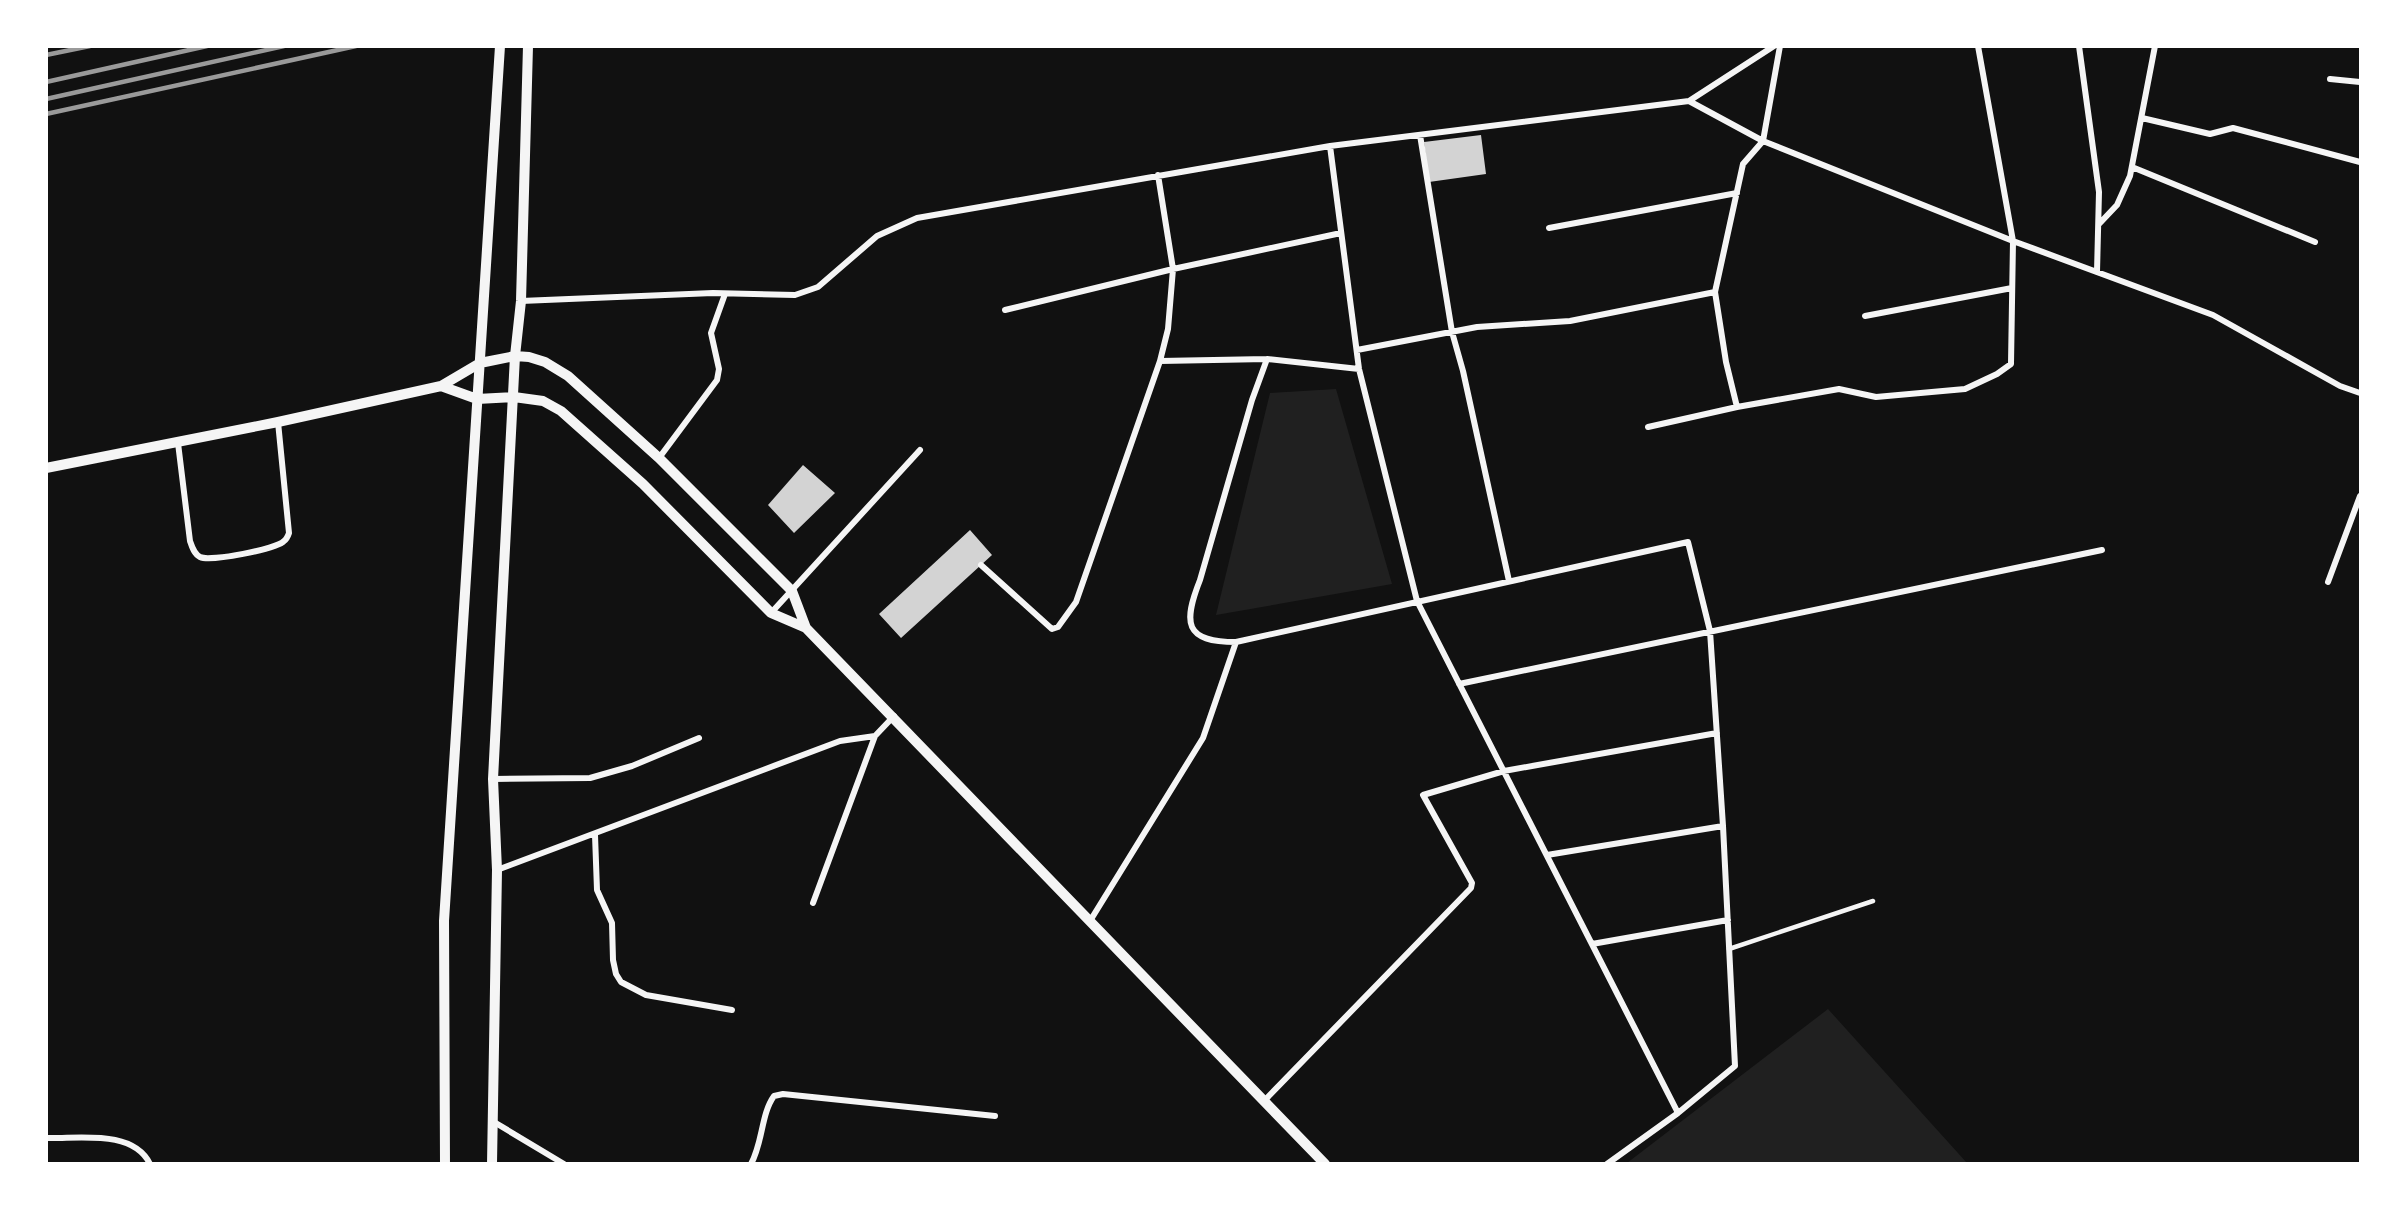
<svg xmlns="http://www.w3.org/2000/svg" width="2407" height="1210" font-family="Figtree,sans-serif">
  <rect width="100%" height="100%" fill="#111"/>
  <path fill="#202020" d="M 1336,389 L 1392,584 L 1216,615 L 1270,393 Z
    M 1828,1009 L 1967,1163 L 1627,1163 Z"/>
  <path fill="#d3d3d3" d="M 1481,135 L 1486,174 L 1429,182 L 1424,142 Z
    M 803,465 L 835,493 L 794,533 L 768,505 Z
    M 970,530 L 992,555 L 901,638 L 879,614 Z"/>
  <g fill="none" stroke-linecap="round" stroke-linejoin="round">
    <path stroke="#f5f5f5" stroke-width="4.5" d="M 1729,949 L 1873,901"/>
    <path stroke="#f5f5f5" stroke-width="6" d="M 1780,46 L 1763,141 L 1743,164 L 1715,292 L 1726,362 L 1737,407 L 1839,389 L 1876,397 L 1965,389 L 1997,374 L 2011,364 L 2013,241 L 1978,46
      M 2079,46 L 2099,192 L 2097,272
      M 2330,79 L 2360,82
      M 1689,101 L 1774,46
      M 2142,118 L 2210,134 L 2233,128 L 2360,162
      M 1420,135 L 1452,332 L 1463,371 L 1509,581
      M 2132,167 L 2315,242
      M 2099,224 L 2117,205 L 2130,176 L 2155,46
      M 1549,228 L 1737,193
      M 521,301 L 713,293 L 795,295 L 818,287 L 877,236 L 917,218 L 1330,146
      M 1005,310 L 1173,269 L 1341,233
      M 1865,316 L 2012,288
      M 1357,350 L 1477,327 L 1570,321 L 1715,292
      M 1160,361 L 1267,359
      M 1359,369 L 1267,359 L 1252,400 L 1200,580 C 1183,623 1184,642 1236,642 L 1688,542 L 1710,631 L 1723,826 L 1735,1066 L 1678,1113
      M 1648,427 L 1737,407
      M 178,443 L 190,541 C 192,547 194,554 200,557 C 210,562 277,549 284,541 C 287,539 288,536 289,533 L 278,422
      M 659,458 L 717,380 L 719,369 L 711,333 L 725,294
      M 981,565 L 1052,629 L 1058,627 L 1076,602 L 1160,361 L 1168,329 L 1173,269 L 1158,175
      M 2328,582 L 2360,496
      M 771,613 L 920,450
      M 1459,684 L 2102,550
      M 493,779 L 590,778 L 632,766 L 699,738
      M 595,835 L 597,890 L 612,923 L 613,960 L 616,974 L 621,982 L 646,995 L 732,1010
      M 1547,855 L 1723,826
      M 497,870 L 840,741 L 875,736
      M 813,903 L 875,736 L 894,716
      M 1090,921 L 1203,738 L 1236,642
      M 1592,944 L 1728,920
      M 1263,1102 L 1471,888 L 1472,883 L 1423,795 L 1504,771 L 1717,733
      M 494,1122 L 564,1164
      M 46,1138 C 79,1139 133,1129 150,1164
      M 751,1164 C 763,1142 761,1114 774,1096 L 783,1094 L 995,1116
      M 1607,1164 L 1678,1113 L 1417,601 L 1359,369 L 1330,146 L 1689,101 L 1763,141 L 2013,241 L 2213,315 L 2340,386 L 2360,393"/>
    <path stroke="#f5f5f5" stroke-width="10" d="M 441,386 L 477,399 L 514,397 L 543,401 L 561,411 L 643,484 L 771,613 L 806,628 L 1325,1164
      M 46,468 L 278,422 L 441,386 L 480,363 L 515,356 L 529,357 L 545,362 L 568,376 L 659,458 L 792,591 L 806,628
      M 445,1164 L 444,921 L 500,46
      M 492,1164 L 497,870 L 493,779 L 515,356 L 521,301 L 528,46"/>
    <path stroke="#9a9a9a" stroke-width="4.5" d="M 46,55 L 90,46
      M 46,82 L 207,46
      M 46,99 L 284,46
      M 46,114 L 356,46"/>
  </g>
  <rect width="2407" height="1210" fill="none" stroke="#ffffff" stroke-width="96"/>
</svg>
